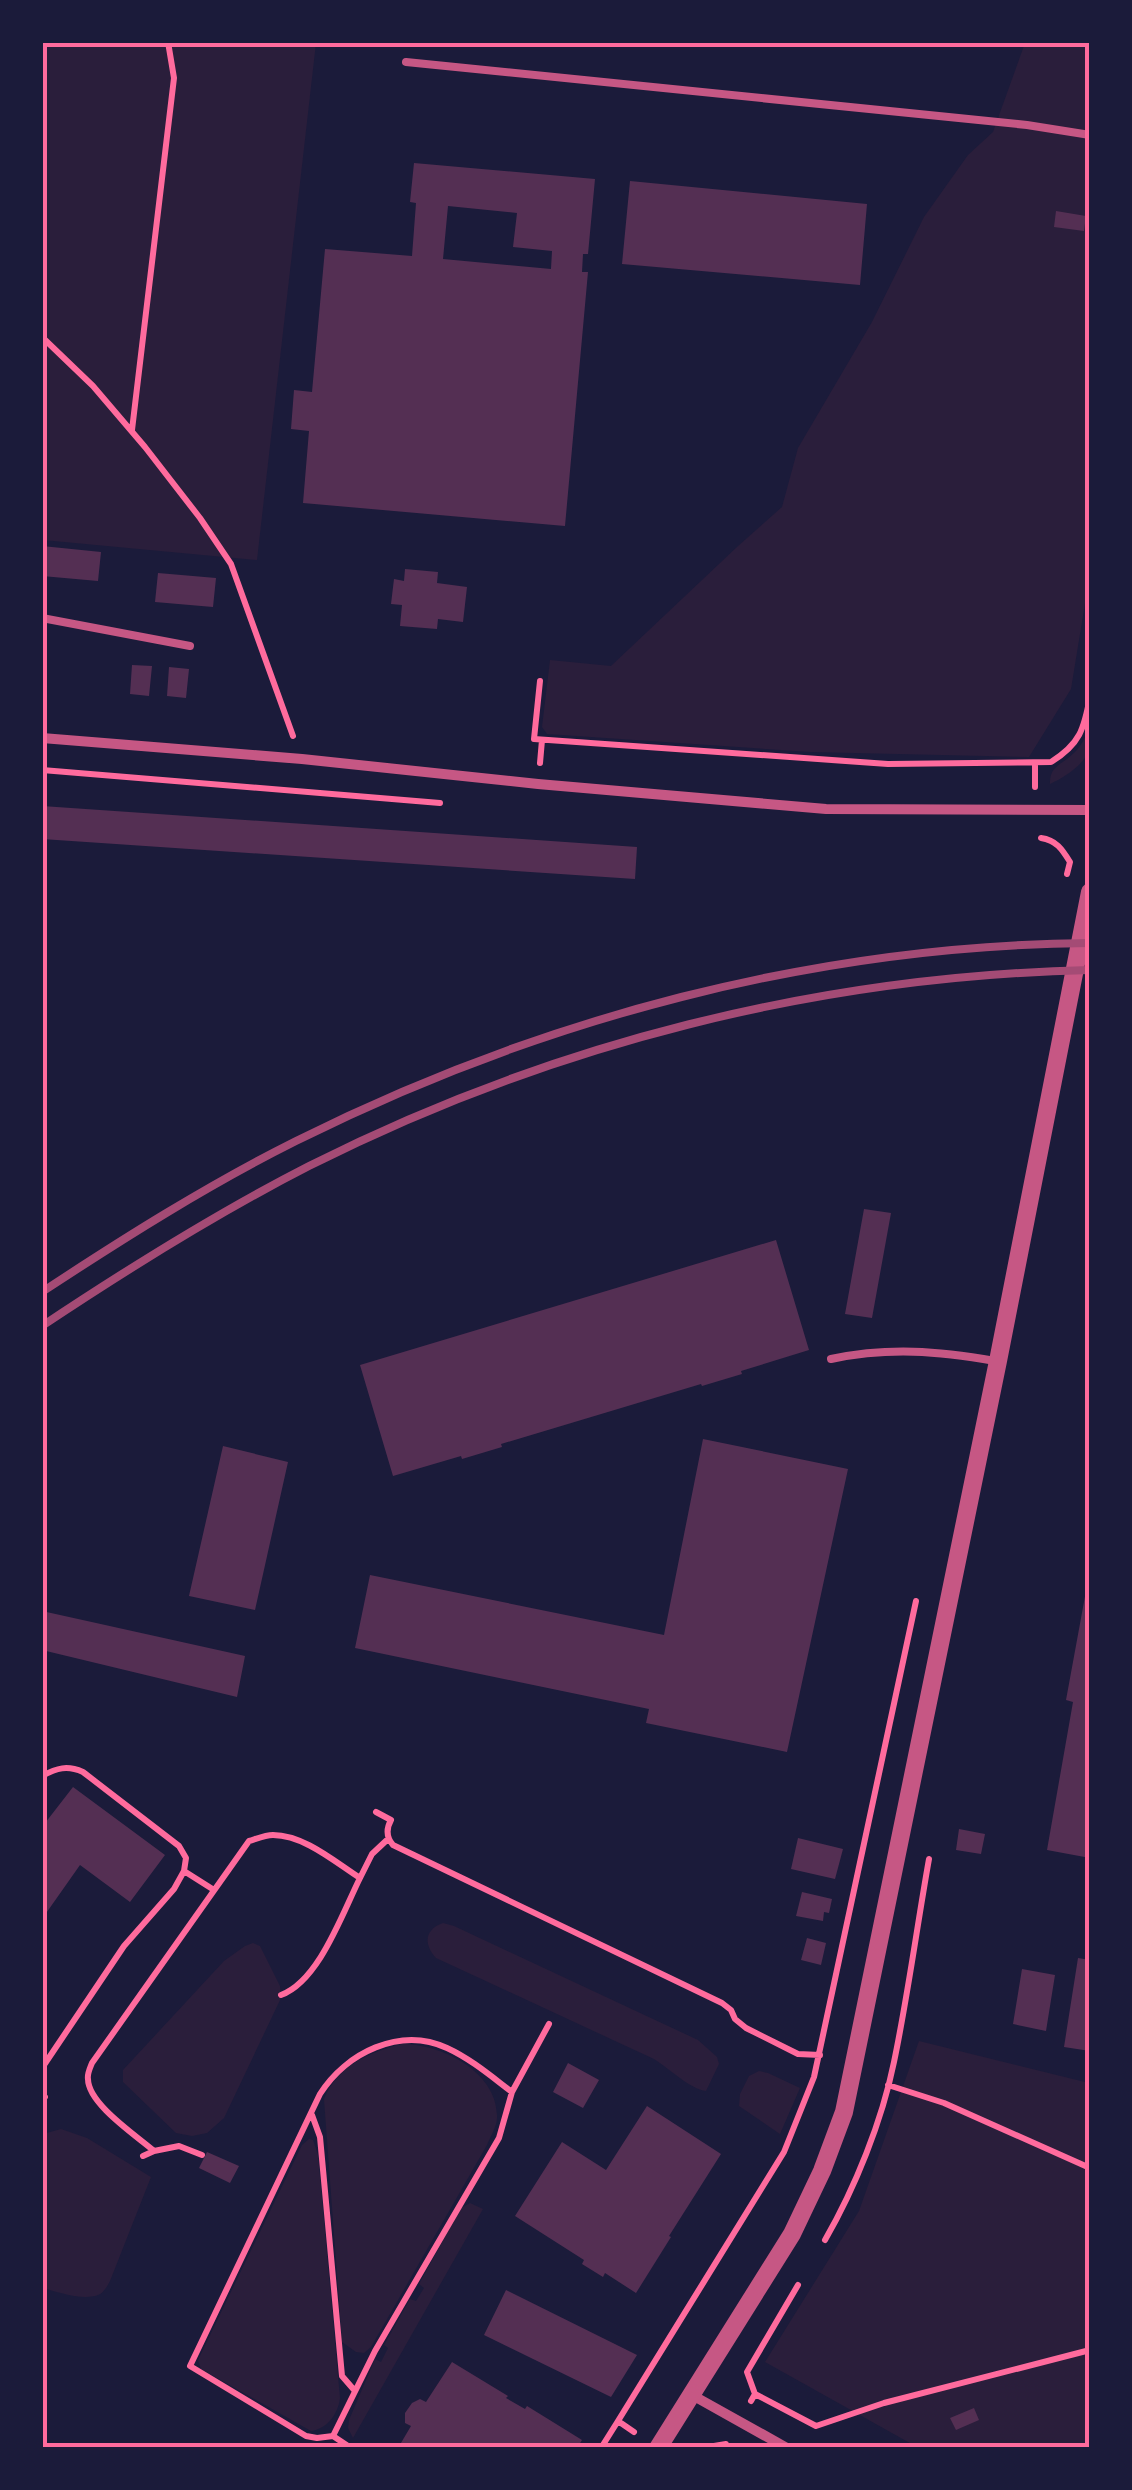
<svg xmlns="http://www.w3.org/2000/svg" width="1132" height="2490" font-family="'Fira Sans Condensed',sans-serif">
  <rect width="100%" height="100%" fill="#1b1b3a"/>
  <path fill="#2a1e3b" d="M 42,43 L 316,43 L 257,560 L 43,540 Z
    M 1025,43 L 1089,43 L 1089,579 L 1071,689 L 1029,757 L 810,752 L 547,734 L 542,727 L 550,660 L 611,666 L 737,547 L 782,507 L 798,448 L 872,322 L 924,217 L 968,155 L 993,132 Z
    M 1089,729 C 1089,735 1091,741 1090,747 C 1086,764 1065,777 1050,784 C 1049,765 1064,764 1075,752 C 1082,745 1085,737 1089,729 Z
    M 443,1923 L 454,1926 L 698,2040 L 717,2057 L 719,2064 L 706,2091 C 690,2089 670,2069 654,2059 L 436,1958 C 423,1944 425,1929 443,1923 Z
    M 253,1943 L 260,1946 L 280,1986 L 281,1998 L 224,2118 L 207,2133 L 192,2136 L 176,2133 L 123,2082 L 123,2070 L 224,1961 L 245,1946 Z
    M 919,2041 L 1089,2083 L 1089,2447 L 917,2447 L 765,2362 L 859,2211 Z
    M 402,2044 C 441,2044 496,2071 497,2115 C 498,2125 491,2135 487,2145 L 371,2347 L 364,2353 L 356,2352 L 342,2342 L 324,2099 C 338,2065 370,2052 402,2044 Z
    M 759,2071 L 768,2073 L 800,2088 L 780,2134 L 739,2106 L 740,2094 L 749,2076 Z
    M 61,2129 L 87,2138 L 151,2177 L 110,2281 C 108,2285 104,2292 100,2294 C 85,2302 58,2292 43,2288 L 43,2134 Z
    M 309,2139 L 313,2140 L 318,2155 L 340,2398 C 338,2414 327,2429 311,2431 L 201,2369 L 198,2360 L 302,2145 Z
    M 470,2203 L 483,2209 L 353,2438 L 348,2428 L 349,2420 L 375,2359 L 381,2362 L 388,2348 L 384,2345 L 410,2299 L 416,2301 L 424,2288 L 419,2284 L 461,2208 Z"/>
  <path fill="#542f53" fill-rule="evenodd" d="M 414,163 L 595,179 L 588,254 L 583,254 L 582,272 L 588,272 L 565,526 L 303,503 L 309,431 L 291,429 L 294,390 L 312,392 L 325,249 L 412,256 L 416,203 L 410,202 ZM 448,206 L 517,213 L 513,247 L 552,251 L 551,269 L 443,259 Z
    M 630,181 L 867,204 L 860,285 L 622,264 Z
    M 1056,211 L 1086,216 L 1084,231 L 1054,227 Z
    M 42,546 L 101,552 L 98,581 L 42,576 Z
    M 405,569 L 438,572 L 437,583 L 467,587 L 463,622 L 438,619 L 437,629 L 400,626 L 402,605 L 391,604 L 394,579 L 404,581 Z
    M 158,573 L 216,578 L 213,607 L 155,602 Z
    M 132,665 L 152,666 L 149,696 L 130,694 Z
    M 169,667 L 189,669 L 186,698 L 167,696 Z
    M 42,806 L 637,847 L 635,879 L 42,839 Z
    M 864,1209 L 891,1213 L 872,1318 L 845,1314 Z
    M 776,1240 L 809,1350 L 741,1371 L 742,1374 L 702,1386 L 701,1384 L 501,1444 L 502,1447 L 462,1459 L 461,1456 L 393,1476 L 360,1365 Z
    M 703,1439 L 848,1469 L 787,1752 L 646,1723 L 649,1709 L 355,1648 L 370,1575 L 664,1635 Z
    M 223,1446 L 288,1462 L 255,1610 L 189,1596 Z
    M 1088,1580 L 1090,1580 L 1090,1858 L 1047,1850 L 1073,1702 L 1066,1700 Z
    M 42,1611 L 245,1656 L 237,1697 L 42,1650 Z
    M 73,1787 L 165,1855 L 130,1902 L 80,1865 L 42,1919 L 42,1827 Z
    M 959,1829 L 985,1834 L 981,1854 L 956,1850 Z
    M 798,1838 L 843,1849 L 835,1879 L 791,1869 Z
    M 802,1892 L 832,1899 L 829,1913 L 824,1912 L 823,1921 L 796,1916 Z
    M 807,1938 L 826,1943 L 821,1965 L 801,1960 Z
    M 1078,1958 L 1090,1960 L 1090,2051 L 1064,2047 Z
    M 1022,1969 L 1055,1975 L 1046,2031 L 1013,2024 Z
    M 568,2063 L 599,2080 L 583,2108 L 553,2092 Z
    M 647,2106 L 721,2154 L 669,2236 L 671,2237 L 636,2293 L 605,2273 L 603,2277 L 582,2264 L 584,2260 L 515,2216 L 562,2142 L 606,2170 Z
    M 207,2152 L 239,2166 L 230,2183 L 199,2168 Z
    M 506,2290 L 637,2355 L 611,2397 L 484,2335 Z
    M 452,2362 L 508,2396 L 506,2398 L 525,2409 L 527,2406 L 582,2440 L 577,2448 L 398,2448 L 411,2426 L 405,2423 L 405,2413 L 412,2403 L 420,2399 L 426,2402 Z
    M 974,2408 L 979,2420 L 956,2430 L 950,2418 Z"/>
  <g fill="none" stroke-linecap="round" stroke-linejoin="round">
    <path stroke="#ff6b9d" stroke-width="6" d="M 42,337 L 93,386 L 145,447 L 200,518 L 231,564 L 293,736
      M 132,430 L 174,78 L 168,42
      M 540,681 L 534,739 L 888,764 L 1051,762 C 1080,744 1084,729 1090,697
      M 540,763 L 542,740
      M 1035,763 L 1035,787
      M 42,770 L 440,803
      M 1041,838 C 1056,840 1062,849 1070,862 L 1067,874
      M 42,1776 C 57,1768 67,1765 83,1772 L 179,1846 L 186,1858 L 184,1871 L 174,1889 L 124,1946 L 42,2068
      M 376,1812 L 391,1820 C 386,1829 386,1837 393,1845 L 722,2003 L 731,2010 L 735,2019 L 746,2028 L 798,2054 L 820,2055
      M 184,1871 L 214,1890
      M 281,1995 C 319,1981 342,1914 360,1878
      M 888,2085 L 944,2103 L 1090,2168
      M 42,2096 L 45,2097
      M 312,2115 L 320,2137 L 342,2376 L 355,2391
      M 202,2155 L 179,2146 L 154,2151 C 137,2136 88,2104 88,2079 C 87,2074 90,2068 92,2063 L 249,1841 C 256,1839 265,1835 273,1835 C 304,1835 335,1862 360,1878 L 372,1854 L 388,1839
      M 143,2156 L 154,2151
      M 825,2240 C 855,2188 882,2121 894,2062 C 908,1995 917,1926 929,1859
      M 755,2394 L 816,2426 L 884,2403 L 1090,2350
      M 751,2401 L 755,2394 L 747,2372 L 798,2285
      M 618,2421 L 784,2152 L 814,2077 L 916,1601
      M 333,2436 L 375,2351 L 499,2138 L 512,2092
      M 351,2448 L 333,2436 L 317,2438 L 306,2436 L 190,2366 L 320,2094 C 346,2053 400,2026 447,2048 C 471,2059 492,2077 512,2092 L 549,2024
      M 601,2448 L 618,2421 L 634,2432
      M 702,2448 L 726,2444"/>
    <path stroke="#c65784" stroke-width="8" d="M 406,62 L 1027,125 L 1090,135
      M 42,618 L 190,646
      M 831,1359 C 889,1347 938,1351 995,1361"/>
    <path stroke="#c65784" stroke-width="10" d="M 42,738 L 302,759 L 538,784 L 826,809 L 1090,810
      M 692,2395 L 787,2448"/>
    <path stroke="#c65784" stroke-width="18" d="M 658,2448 L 792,2234 L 822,2171 L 844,2112 L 998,1361 L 1090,892"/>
    <path stroke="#a44b75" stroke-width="8" d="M 42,1292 C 124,1238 208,1185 296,1141 C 540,1019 815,945 1090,943
      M 42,1326 C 129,1268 217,1213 309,1166 C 551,1044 818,976 1090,970"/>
  </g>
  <rect width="1132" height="2490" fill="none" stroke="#1b1b3a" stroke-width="90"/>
  <rect x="45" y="45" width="1042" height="2400" fill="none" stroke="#ff6b9d" stroke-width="4"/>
</svg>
